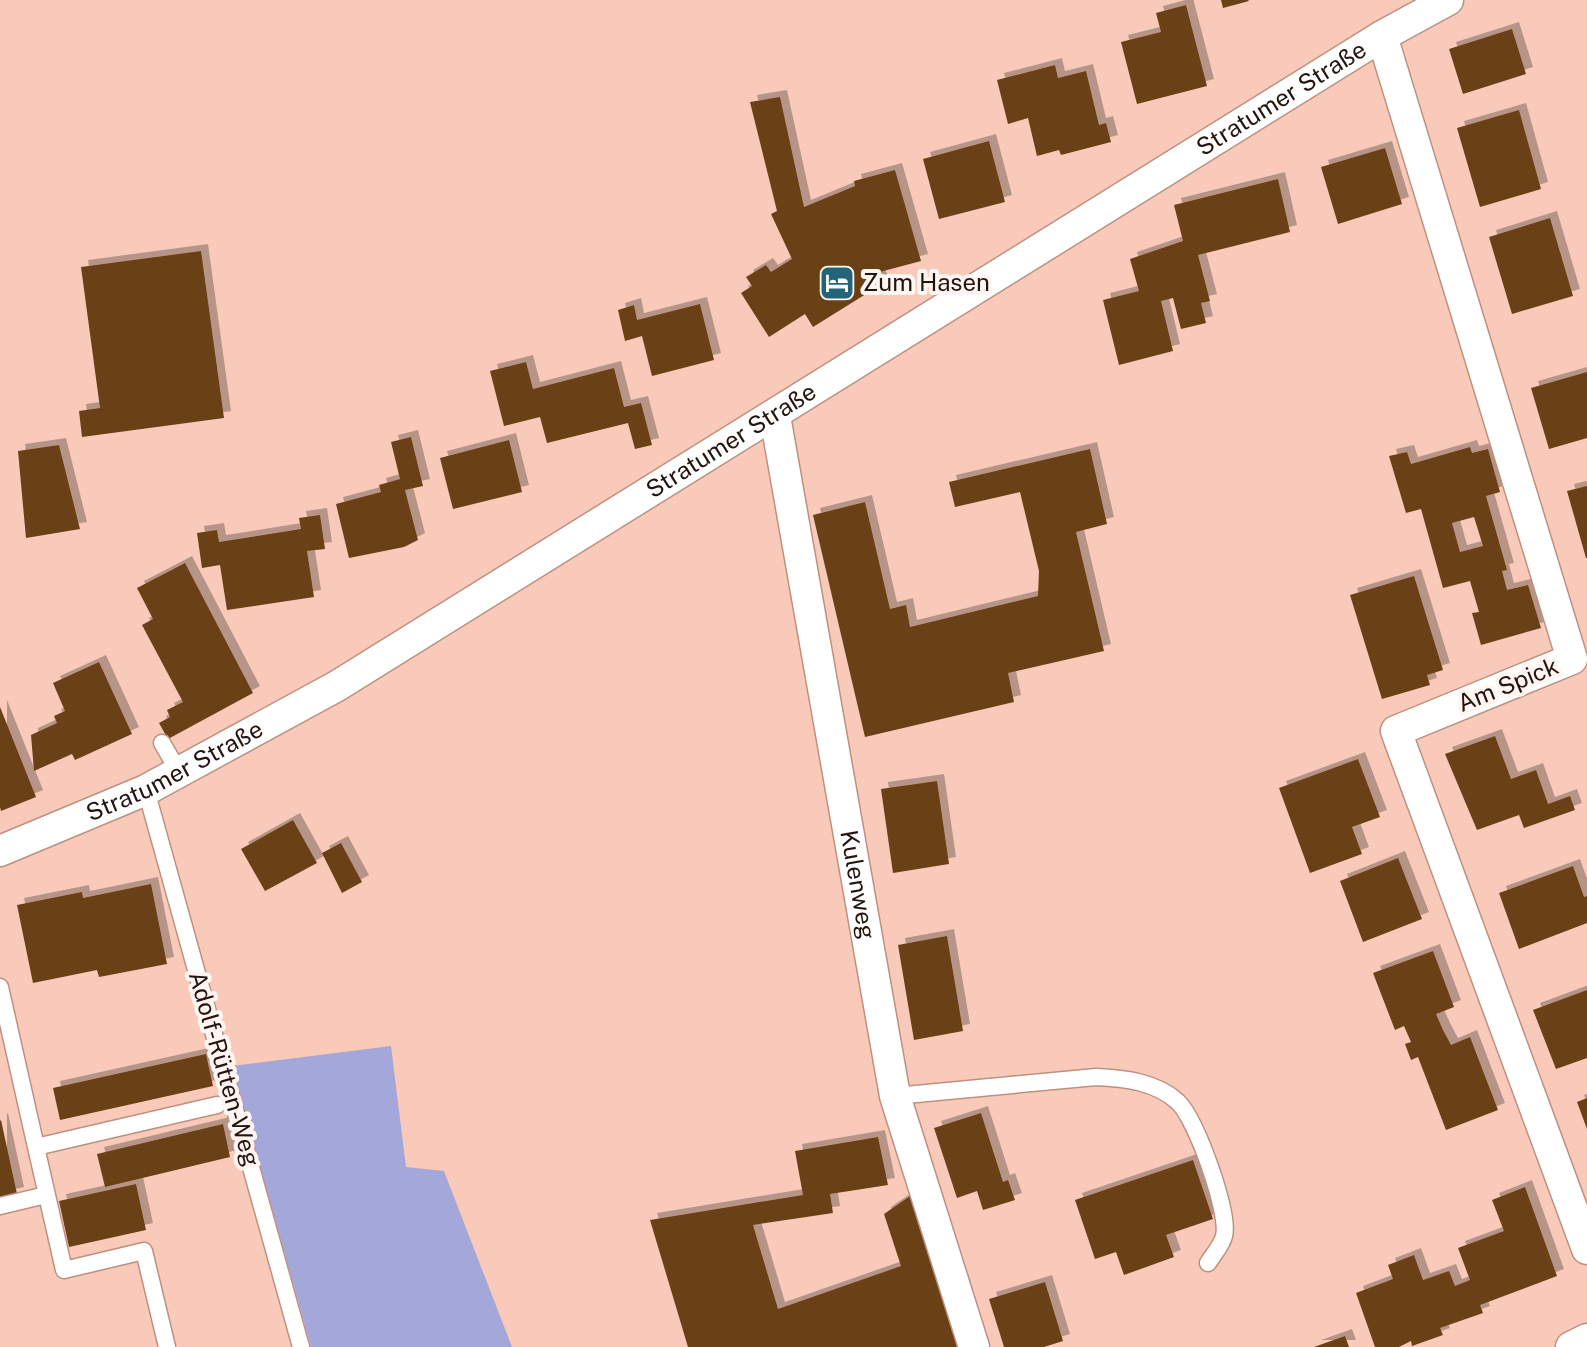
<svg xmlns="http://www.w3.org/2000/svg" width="1587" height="1347" font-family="'Public Sans',sans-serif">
  <defs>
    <filter id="shadow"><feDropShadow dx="7" dy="-7" stdDeviation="0" flood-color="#0004"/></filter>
  </defs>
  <rect width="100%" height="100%" fill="#f9cab9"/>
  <path fill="#a4a7d9" d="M 391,1046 L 406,1167 L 444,1171 L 512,1347 L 311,1347 L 232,1066 Z"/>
  <path fill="#6a3f14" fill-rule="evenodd" filter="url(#shadow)" d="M 1221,0 L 1248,0 L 1249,1 L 1223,8 Z
    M 1186,5 L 1207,86 L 1137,104 L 1121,42 L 1161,32 L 1156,13 Z
    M 1512,29 L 1526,74 L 1463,94 L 1449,49 Z
    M 1055,65 L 1058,78 L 1086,71 L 1099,125 L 1106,123 L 1111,142 L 1061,155 L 1059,150 L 1037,156 L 1028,118 L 1008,124 L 997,80 Z
    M 780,97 L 804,207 L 855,186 L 854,181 L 895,170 L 921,261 L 876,273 L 882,284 L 813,327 L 805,314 L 769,337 L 741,293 L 752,286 L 746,277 L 766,265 L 771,272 L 792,259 L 771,214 L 777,211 L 750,102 Z
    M 1519,110 L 1541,189 L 1480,207 L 1457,128 Z
    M 989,141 L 1005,202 L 939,219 L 923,159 Z
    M 1385,148 L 1402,204 L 1338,224 L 1321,167 Z
    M 1278,179 L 1290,232 L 1198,255 L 1210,301 L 1201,303 L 1206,323 L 1181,329 L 1173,298 L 1161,301 L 1173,351 L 1119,365 L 1103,300 L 1139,291 L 1130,259 L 1183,241 L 1174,205 Z
    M 1550,218 L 1573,296 L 1512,314 L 1489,237 Z
    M 201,251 L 224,418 L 82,437 L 79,411 L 100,408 L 81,267 Z
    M 700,304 L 714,360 L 652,376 L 642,336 L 625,341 L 618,310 L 634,305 L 637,320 Z
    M 526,362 L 533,389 L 614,368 L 624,407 L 641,403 L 652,445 L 635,449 L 628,423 L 547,443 L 540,417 L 504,426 L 490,371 Z
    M 1587,372 L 1587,438 L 1549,449 L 1531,388 Z
    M 411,437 L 423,486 L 405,490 L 418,540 L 404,547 L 349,558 L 336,504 L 381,492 L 379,485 L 400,479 L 391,442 Z
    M 509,440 L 522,492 L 453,509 L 440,458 Z
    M 59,445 L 80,529 L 26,538 L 18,451 Z
    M 1470,447 L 1472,453 L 1488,449 L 1500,492 L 1486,496 L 1507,570 L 1502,571 L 1507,590 L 1528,585 L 1541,628 L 1481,645 L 1472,613 L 1479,612 L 1470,581 L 1443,588 L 1421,509 L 1406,513 L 1389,456 L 1407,452 L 1411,464 ZM 1474,517 L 1483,546 L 1460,552 L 1452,523 Z
    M 1090,449 L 1107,524 L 1076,532 L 1104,651 L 1008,673 L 1014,702 L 865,737 L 813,515 L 865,502 L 890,609 L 906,605 L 910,627 L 1038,596 L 1039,571 L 1020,492 L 955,507 L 949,482 Z
    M 1587,486 L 1587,558 L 1586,558 L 1567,491 Z
    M 320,515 L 325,549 L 307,551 L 314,597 L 227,610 L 220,565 L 202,568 L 197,533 L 217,530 L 219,542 L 301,529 L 299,518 Z
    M 185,563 L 253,693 L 168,739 L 159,723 L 170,717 L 167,710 L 183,702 L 142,625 L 153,619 L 137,588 Z
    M 1414,576 L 1443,670 L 1427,675 L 1430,685 L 1382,699 L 1350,595 Z
    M 99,662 L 132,734 L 75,760 L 72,754 L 34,771 L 31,735 L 57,723 L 54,716 L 65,711 L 53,683 Z
    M 0,707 L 36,797 L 1,811 L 0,807 Z
    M 1495,736 L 1511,779 L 1536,770 L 1548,804 L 1570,796 L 1575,810 L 1524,828 L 1519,815 L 1477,830 L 1445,754 Z
    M 1358,759 L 1380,817 L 1352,827 L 1362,854 L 1310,873 L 1279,788 Z
    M 937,781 L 949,864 L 893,873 L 881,789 Z
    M 293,820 L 317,863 L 265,891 L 241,849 Z
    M 341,843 L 362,882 L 342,893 L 322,853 Z
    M 1398,858 L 1422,919 L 1363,942 L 1340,881 Z
    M 1573,866 L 1584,897 L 1587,896 L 1587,923 L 1519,949 L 1499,893 Z
    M 151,884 L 167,964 L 99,977 L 97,970 L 33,983 L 17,905 L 82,892 L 83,898 Z
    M 947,936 L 963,1031 L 914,1040 L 898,945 Z
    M 1433,951 L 1454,1007 L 1436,1014 L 1443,1030 L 1451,1045 L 1470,1037 L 1498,1110 L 1446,1130 L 1418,1057 L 1411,1060 L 1405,1044 L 1411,1042 L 1404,1026 L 1395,1030 L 1373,973 Z
    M 1587,990 L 1587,1058 L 1556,1069 L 1533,1010 Z
    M 206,1054 L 213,1086 L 60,1120 L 53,1088 Z
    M 1587,1098 L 1587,1129 L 1577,1102 Z
    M 981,1113 L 1003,1182 L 1008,1180 L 1015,1200 L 983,1210 L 977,1191 L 957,1198 L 934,1128 Z
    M 1,1120 L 17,1194 L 0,1198 L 0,1121 Z
    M 223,1124 L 230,1157 L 105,1187 L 97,1154 Z
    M 878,1137 L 888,1185 L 830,1194 L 833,1213 L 753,1225 L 778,1309 L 901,1266 L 884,1214 L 913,1194 L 960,1347 L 688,1347 L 650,1220 L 803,1195 L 795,1151 Z
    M 1193,1160 L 1213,1219 L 1166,1235 L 1174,1257 L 1124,1275 L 1116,1252 L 1095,1259 L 1075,1200 Z
    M 136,1184 L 146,1230 L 69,1247 L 59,1201 Z
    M 1525,1187 L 1557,1276 L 1480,1305 L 1483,1313 L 1440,1328 L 1443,1335 L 1412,1346 L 1411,1341 L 1399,1347 L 1375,1347 L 1356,1293 L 1393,1279 L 1388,1265 L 1414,1255 L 1423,1280 L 1449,1271 L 1455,1286 L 1470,1280 L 1458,1248 L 1504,1231 L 1492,1200 Z
    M 1045,1282 L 1063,1341 L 1044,1347 L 1004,1347 L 989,1299 Z
    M 1345,1336 L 1349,1347 L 1314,1347 Z"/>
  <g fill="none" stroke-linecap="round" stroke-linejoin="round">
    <defs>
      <path id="service" d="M 162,743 L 179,772
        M 146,790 L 301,1347
        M 0,987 L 36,1147 L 217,1105
        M 895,1096 L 1096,1077 C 1124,1078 1157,1082 1178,1102 C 1196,1118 1230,1214 1224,1236 C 1222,1245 1213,1255 1208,1263
        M 36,1147 L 64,1270 L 144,1251 L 167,1347
        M 0,1206 L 46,1195"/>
      <g id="minor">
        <path d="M 1382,36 L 1572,659 L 1396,731 L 1587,1249"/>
        <path id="s1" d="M 775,416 L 895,1096 L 974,1347"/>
        <path id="s2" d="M 0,851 L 146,790 L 337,686 L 1382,36 L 1448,0"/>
        <path d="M 1571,1347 L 1587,1339"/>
      </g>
    </defs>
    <use href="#service" stroke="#bd9180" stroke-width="19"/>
    <use href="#minor" stroke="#bd9180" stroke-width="33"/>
    <use href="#service" stroke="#fff" stroke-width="16"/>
    <use href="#minor" stroke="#fff" stroke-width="30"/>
  </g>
  <defs>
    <symbol id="hotel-square" viewBox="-11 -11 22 22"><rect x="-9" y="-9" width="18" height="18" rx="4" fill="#236478" stroke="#fff5f1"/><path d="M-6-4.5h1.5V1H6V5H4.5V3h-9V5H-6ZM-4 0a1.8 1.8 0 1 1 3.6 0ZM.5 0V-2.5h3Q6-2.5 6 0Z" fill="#fff"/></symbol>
  </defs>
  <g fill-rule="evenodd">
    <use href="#hotel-square" x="817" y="263" width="40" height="40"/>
  </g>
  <g text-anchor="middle" stroke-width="8" stroke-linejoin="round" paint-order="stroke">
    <g font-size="24" fill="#24140e" stroke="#fff5f1">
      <text dy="8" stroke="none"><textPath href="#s2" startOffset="1488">Stratumer Straße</textPath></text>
      <text dy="8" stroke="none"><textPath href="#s2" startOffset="840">Stratumer Straße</textPath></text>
      <text transform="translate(1508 685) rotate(-22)" y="8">Am Spick</text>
      <text dy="8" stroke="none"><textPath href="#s2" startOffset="192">Stratumer Straße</textPath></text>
      <text dy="8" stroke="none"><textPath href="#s1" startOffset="476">Kulenweg</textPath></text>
      <text transform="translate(224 1069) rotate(74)" y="8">Adolf-Rütten-Weg</text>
    </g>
    <g font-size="24" fill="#24140e" stroke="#fff5f1" text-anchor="start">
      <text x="863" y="291">Zum Hasen</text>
    </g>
  </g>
</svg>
